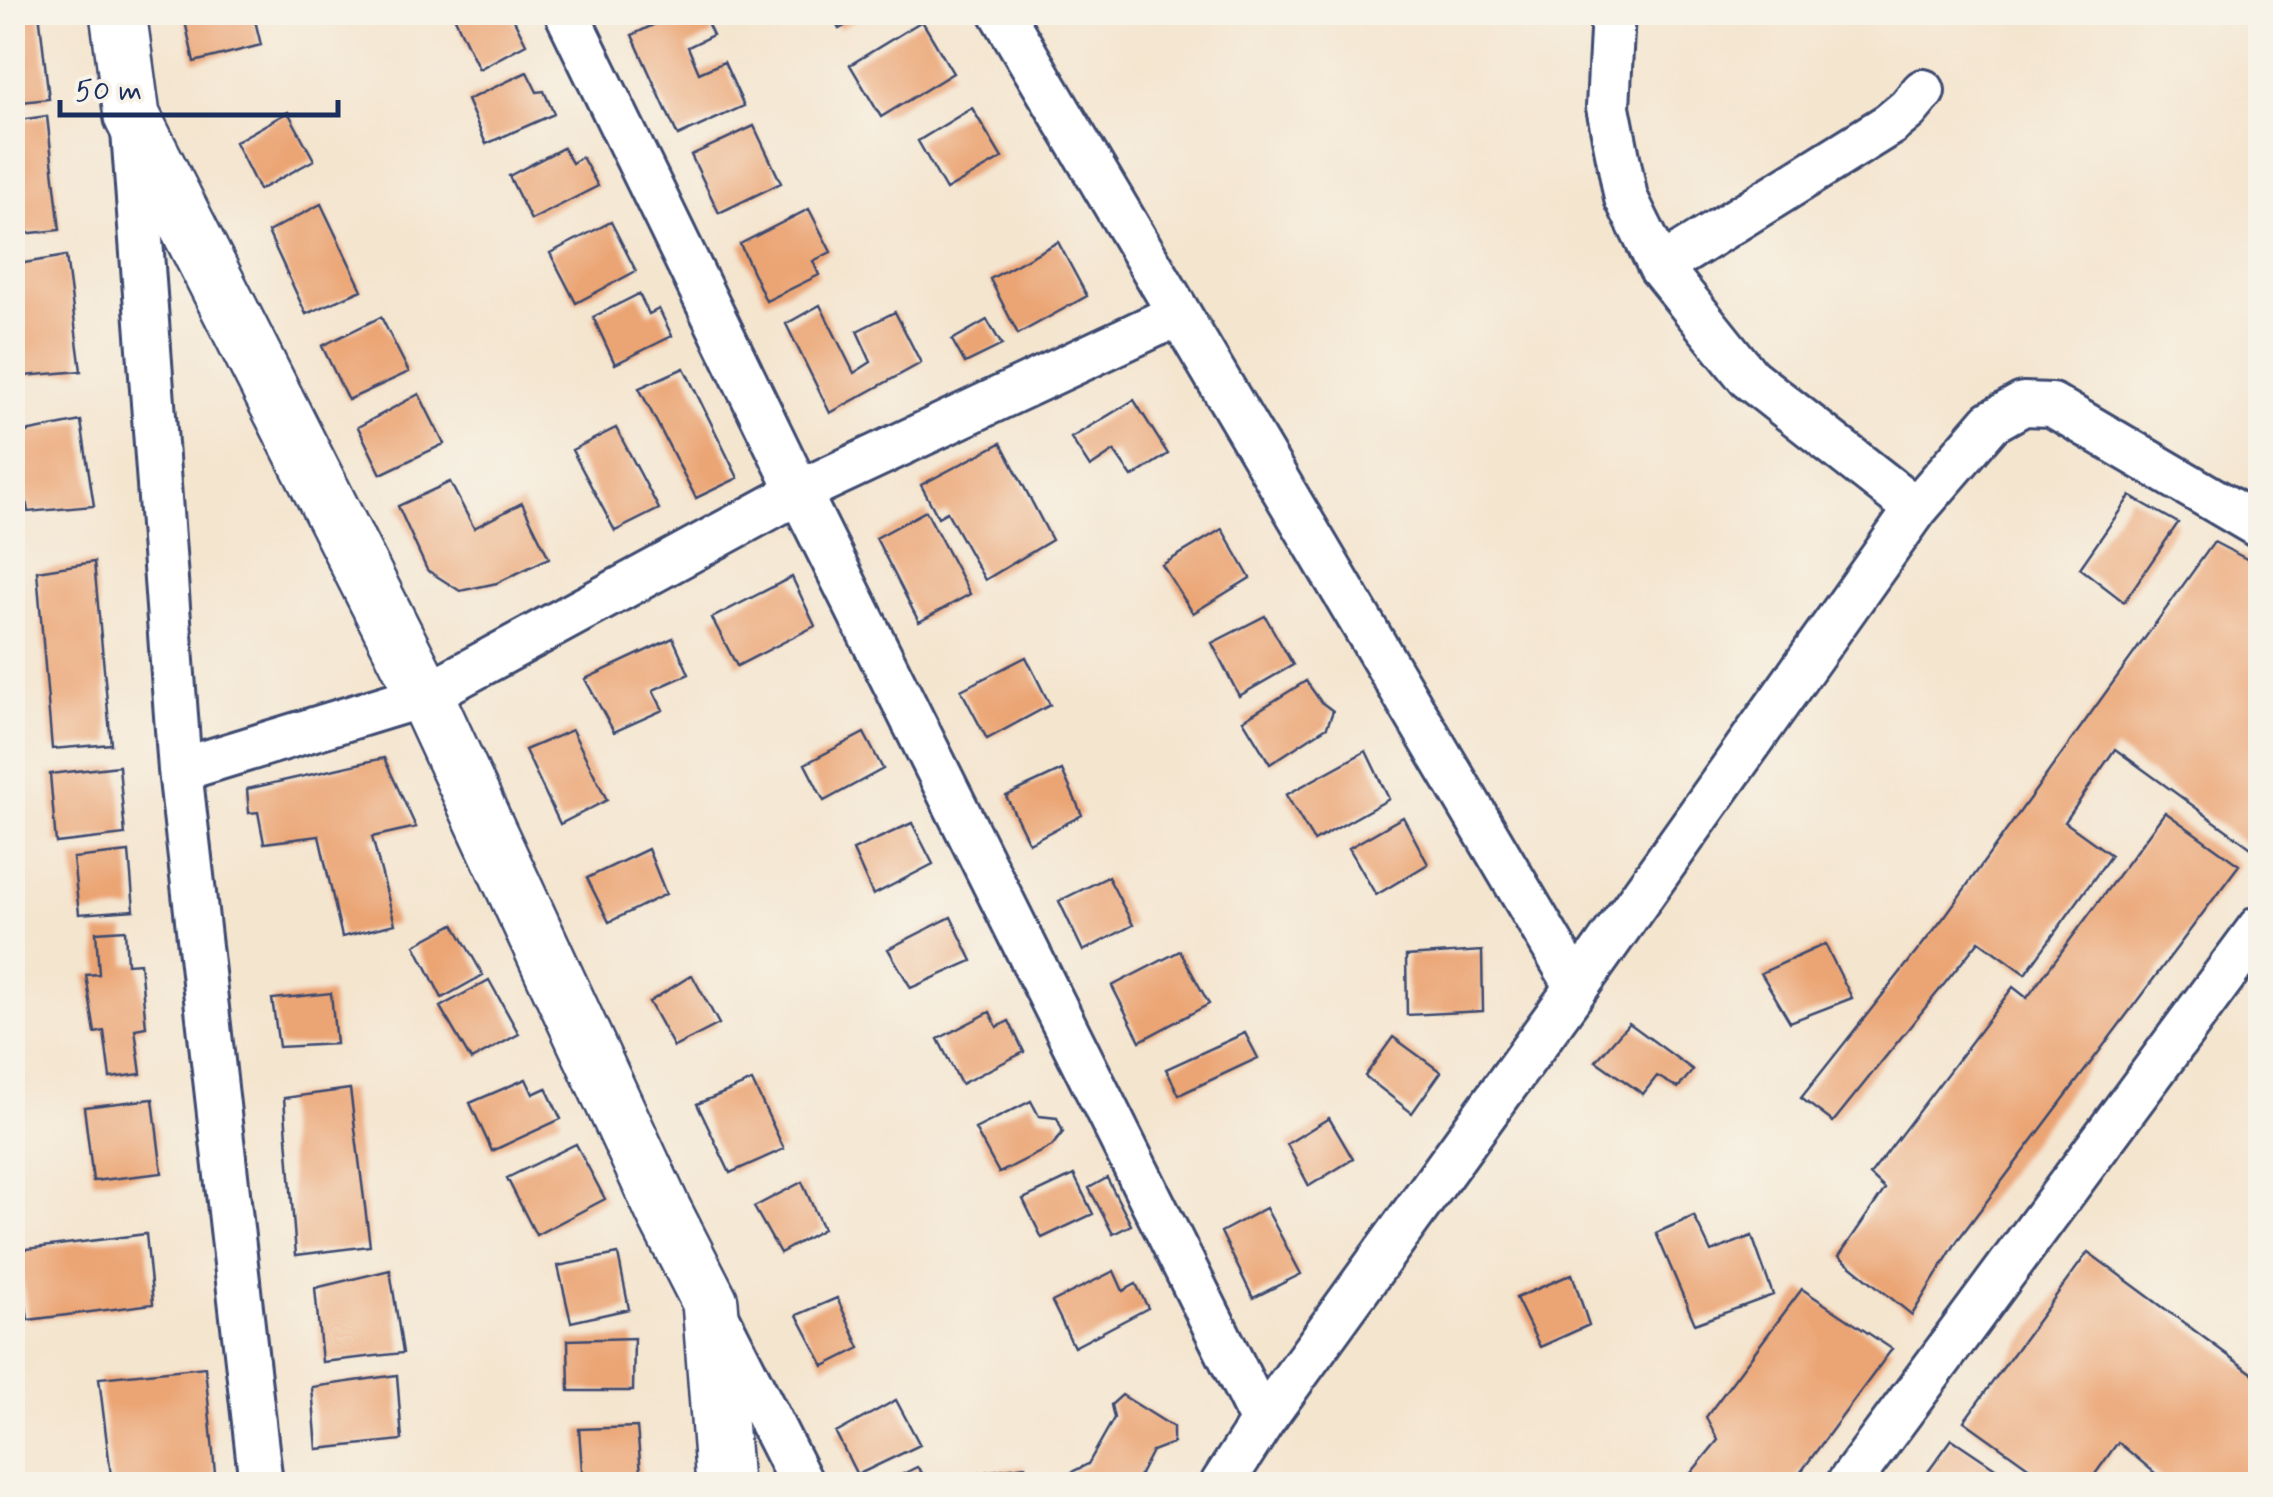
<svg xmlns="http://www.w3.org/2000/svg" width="2273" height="1497" font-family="Mynerve,sans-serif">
  <rect width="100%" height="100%" fill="#f7f3e8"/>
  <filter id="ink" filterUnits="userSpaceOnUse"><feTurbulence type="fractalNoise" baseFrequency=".01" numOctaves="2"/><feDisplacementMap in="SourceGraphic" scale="20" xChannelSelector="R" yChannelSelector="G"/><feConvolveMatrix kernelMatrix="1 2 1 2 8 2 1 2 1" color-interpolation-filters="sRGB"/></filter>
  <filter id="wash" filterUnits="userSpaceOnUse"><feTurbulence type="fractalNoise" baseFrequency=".0048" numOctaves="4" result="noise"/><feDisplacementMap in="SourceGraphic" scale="40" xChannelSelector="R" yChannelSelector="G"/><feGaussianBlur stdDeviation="2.25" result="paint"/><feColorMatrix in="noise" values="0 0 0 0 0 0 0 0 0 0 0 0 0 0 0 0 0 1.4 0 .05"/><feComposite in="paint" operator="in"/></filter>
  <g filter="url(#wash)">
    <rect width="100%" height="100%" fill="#f4e5cf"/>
    <g id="blocks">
      <path fill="#eba473" d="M 12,12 L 39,12 L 49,99 L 12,103 Z
        M 183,12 L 253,12 L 261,45 L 194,62 Z
        M 452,12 L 510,12 L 526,44 L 479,69 Z
        M 680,12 L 702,12 L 713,35 L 688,47 L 699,73 L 724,62 L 744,106 L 678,136 L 632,35 Z
        M 830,12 L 871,12 L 839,29 Z
        M 922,21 L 953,73 L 881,117 L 850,65 Z
        M 527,72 L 537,92 L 544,91 L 554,114 L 486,144 L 467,100 Z
        M 972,108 L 1002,158 L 946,190 L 918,141 Z
        M 288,112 L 314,160 L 259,190 L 235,142 Z
        M 47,116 L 60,230 L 12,235 L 12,121 Z
        M 754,126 L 781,183 L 719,213 L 691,155 Z
        M 563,148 L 572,163 L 582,157 L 598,186 L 531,220 L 509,176 Z
        M 321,204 L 362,290 L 306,314 L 268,232 Z
        M 809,209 L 831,252 L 813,261 L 819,275 L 766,301 L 740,244 Z
        M 611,222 L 636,271 L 576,303 L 550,253 Z
        M 1058,242 L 1087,296 L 1018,334 L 990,279 Z
        M 66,256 L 81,371 L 24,376 L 12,290 L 12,265 Z
        M 639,294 L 649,314 L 659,309 L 672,336 L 615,364 L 593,317 Z
        M 820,305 L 854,373 L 871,362 L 857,331 L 895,312 L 921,363 L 830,413 L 786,324 Z
        M 381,317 L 409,372 L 348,400 L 322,346 Z
        M 987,320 L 1002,345 L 965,363 L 952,340 Z
        M 684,368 L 738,478 L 696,498 L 639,388 Z
        M 419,394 L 444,444 L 381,474 L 358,427 Z
        M 1134,400 L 1168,454 L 1132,477 L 1114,451 L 1090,467 L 1071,438 Z
        M 81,421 L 94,506 L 28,512 L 15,434 Z
        M 616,428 L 659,509 L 615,531 L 572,450 Z
        M 1001,443 L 1052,540 L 985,580 L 947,512 L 938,517 L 921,485 Z
        M 450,482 L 474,528 L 522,503 L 549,558 L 497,583 L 460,591 L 427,570 L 398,506 Z
        M 2130,496 L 2178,523 L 2124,602 L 2080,568 Z
        M 926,511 L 970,594 L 919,622 L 876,538 Z
        M 1222,529 L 1250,578 L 1193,613 L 1162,565 Z
        M 2214,542 L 2260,566 L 2260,841 L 2254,850 L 2115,749 L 2065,822 L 2111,855 L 2025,974 L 1979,941 L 1833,1122 L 1801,1098 L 1945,916 Z
        M 94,562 L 111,744 L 52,749 L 37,571 Z
        M 792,577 L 815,626 L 737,666 L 712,618 Z
        M 1265,616 L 1293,665 L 1239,696 L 1212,643 Z
        M 673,638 L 689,674 L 653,690 L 663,710 L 614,732 L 585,679 Z
        M 1026,657 L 1050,705 L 987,739 L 961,690 Z
        M 1306,681 L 1321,702 L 1333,711 L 1327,727 L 1270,764 L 1243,720 Z
        M 572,730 L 607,800 L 560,824 L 525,750 Z
        M 864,733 L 883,769 L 824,801 L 805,764 Z
        M 1366,751 L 1389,799 L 1314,841 L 1286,795 Z
        M 384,758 L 416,827 L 372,837 L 395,924 L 342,937 L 319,836 L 264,843 L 258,812 L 249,813 L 247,789 Z
        M 119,766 L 125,835 L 56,843 L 50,774 Z
        M 1062,770 L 1082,815 L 1029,843 L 1006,796 Z
        M 2165,812 L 2239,865 L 1957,1241 L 1912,1315 L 1839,1256 L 1885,1189 L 1870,1175 L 2013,987 L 2027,998 Z
        M 1403,817 L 1428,864 L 1376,895 L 1349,848 Z
        M 912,823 L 933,864 L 873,895 L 853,850 Z
        M 648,849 L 666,894 L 609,922 L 587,878 Z
        M 129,852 L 134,910 L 79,914 L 73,858 Z
        M 1108,877 L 1133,925 L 1083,951 L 1059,901 Z
        M 951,917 L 972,961 L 911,988 L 888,949 Z
        M 454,924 L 483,975 L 442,998 L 415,945 Z
        M 125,930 L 127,964 L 140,963 L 146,1027 L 135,1029 L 141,1074 L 110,1078 L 104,1031 L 95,1033 L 86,975 L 99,974 L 96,932 Z
        M 1825,944 L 1852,998 L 1790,1022 L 1761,973 Z
        M 1180,951 L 1209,1004 L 1140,1041 L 1112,986 Z
        M 1482,951 L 1483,1011 L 1407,1015 L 1406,956 Z
        M 692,975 L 719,1024 L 674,1047 L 649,1002 Z
        M 489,980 L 519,1034 L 471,1060 L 440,1007 Z
        M 331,993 L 336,1044 L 279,1047 L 272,999 Z
        M 990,1012 L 997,1027 L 1009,1021 L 1024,1052 L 961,1084 L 938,1039 Z
        M 1629,1023 L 1693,1070 L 1678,1088 L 1657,1076 L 1643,1094 L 1596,1061 Z
        M 1245,1033 L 1258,1058 L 1179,1095 L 1166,1069 Z
        M 1393,1037 L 1441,1072 L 1412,1113 L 1365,1076 Z
        M 526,1079 L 533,1094 L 546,1088 L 561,1119 L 492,1151 L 470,1103 Z
        M 752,1081 L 784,1149 L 730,1173 L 697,1104 Z
        M 350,1089 L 370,1246 L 296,1255 L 284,1098 Z
        M 153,1099 L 162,1173 L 93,1181 L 84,1107 Z
        M 1031,1101 L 1039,1116 L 1057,1118 L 1063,1132 L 1052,1146 L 999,1173 L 975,1129 Z
        M 1329,1118 L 1353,1159 L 1309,1186 L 1287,1144 Z
        M 576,1144 L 605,1199 L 536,1235 L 507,1178 Z
        M 1074,1175 L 1093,1214 L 1042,1238 L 1023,1199 Z
        M 1107,1178 L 1131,1225 L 1113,1234 L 1089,1188 Z
        M 802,1182 L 823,1229 L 780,1253 L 754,1207 Z
        M 1266,1208 L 1301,1274 L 1253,1298 L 1221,1232 Z
        M 1694,1216 L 1711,1252 L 1752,1236 L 1773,1295 L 1695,1324 L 1656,1233 Z
        M 146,1234 L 153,1304 L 28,1320 L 18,1250 Z
        M 2088,1252 L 2260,1379 L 2260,1484 L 2168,1484 L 2118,1442 L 2088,1484 L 2052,1484 L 1964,1421 Z
        M 618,1254 L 629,1309 L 571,1322 L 558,1266 Z
        M 390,1270 L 403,1353 L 322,1362 L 315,1288 Z
        M 1114,1271 L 1123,1291 L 1136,1284 L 1148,1308 L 1074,1347 L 1052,1302 Z
        M 1572,1274 L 1589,1325 L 1540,1347 L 1516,1298 Z
        M 1802,1289 L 1892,1349 L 1792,1484 L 1682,1484 L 1718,1440 L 1706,1417 Z
        M 837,1298 L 860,1348 L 824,1366 L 797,1315 Z
        M 634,1338 L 633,1391 L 569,1391 L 568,1340 Z
        M 205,1367 L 216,1484 L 112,1484 L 99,1378 Z
        M 397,1375 L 402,1440 L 317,1449 L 312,1387 Z
        M 1122,1395 L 1173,1427 L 1173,1443 L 1152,1451 L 1135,1484 L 1068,1484 L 1072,1472 L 1088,1464 L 1114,1418 L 1111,1405 Z
        M 896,1400 L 920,1445 L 857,1475 L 836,1433 Z
        M 637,1427 L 642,1484 L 583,1484 L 579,1429 Z
        M 1952,1439 L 2019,1484 L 1919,1484 Z
        M 1025,1466 L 1027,1484 L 981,1484 L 979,1473 Z
        M 917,1467 L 932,1484 L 883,1484 Z"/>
    </g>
  </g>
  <g filter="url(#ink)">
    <use href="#blocks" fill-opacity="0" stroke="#3c4a6f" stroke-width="2.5"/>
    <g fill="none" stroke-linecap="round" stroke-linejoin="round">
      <defs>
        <path id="minor" d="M 566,12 L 799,492 L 1262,1422
          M 1001,12 L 1577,987
          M 1613,12 L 1608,107 L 1626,198 L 1660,267 L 1749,378 L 1916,509
          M 133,131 L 180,770 L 261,1484
          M 1660,267 L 1890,124 L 1908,109 L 1923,91
          M 180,770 L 425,695 L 799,492 L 1177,315
          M 717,1316 L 802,1484
          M 1222,1484 L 1262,1422 L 1577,987 L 1916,509 L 1991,422 L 2023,404 L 2052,405 L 2260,527
          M 1848,1484 L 2260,927"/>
        <path id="tertiary" d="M 118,12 L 132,116 L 425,695 L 664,1212 L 710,1302 L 724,1484"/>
      </defs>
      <use href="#minor" stroke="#3c4a6f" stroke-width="48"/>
      <use href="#tertiary" stroke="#3c4a6f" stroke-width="60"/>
      <use href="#minor" stroke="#fff" stroke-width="42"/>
      <use href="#tertiary" stroke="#fff" stroke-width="55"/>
    </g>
  </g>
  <rect width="2273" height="1497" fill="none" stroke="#f7f3e8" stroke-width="50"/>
  <path d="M60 100v15h278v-15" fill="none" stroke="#1b2f5e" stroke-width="5"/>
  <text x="75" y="100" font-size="30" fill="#1b2f5e" stroke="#f7f3e8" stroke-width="8" paint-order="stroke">50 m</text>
</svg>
